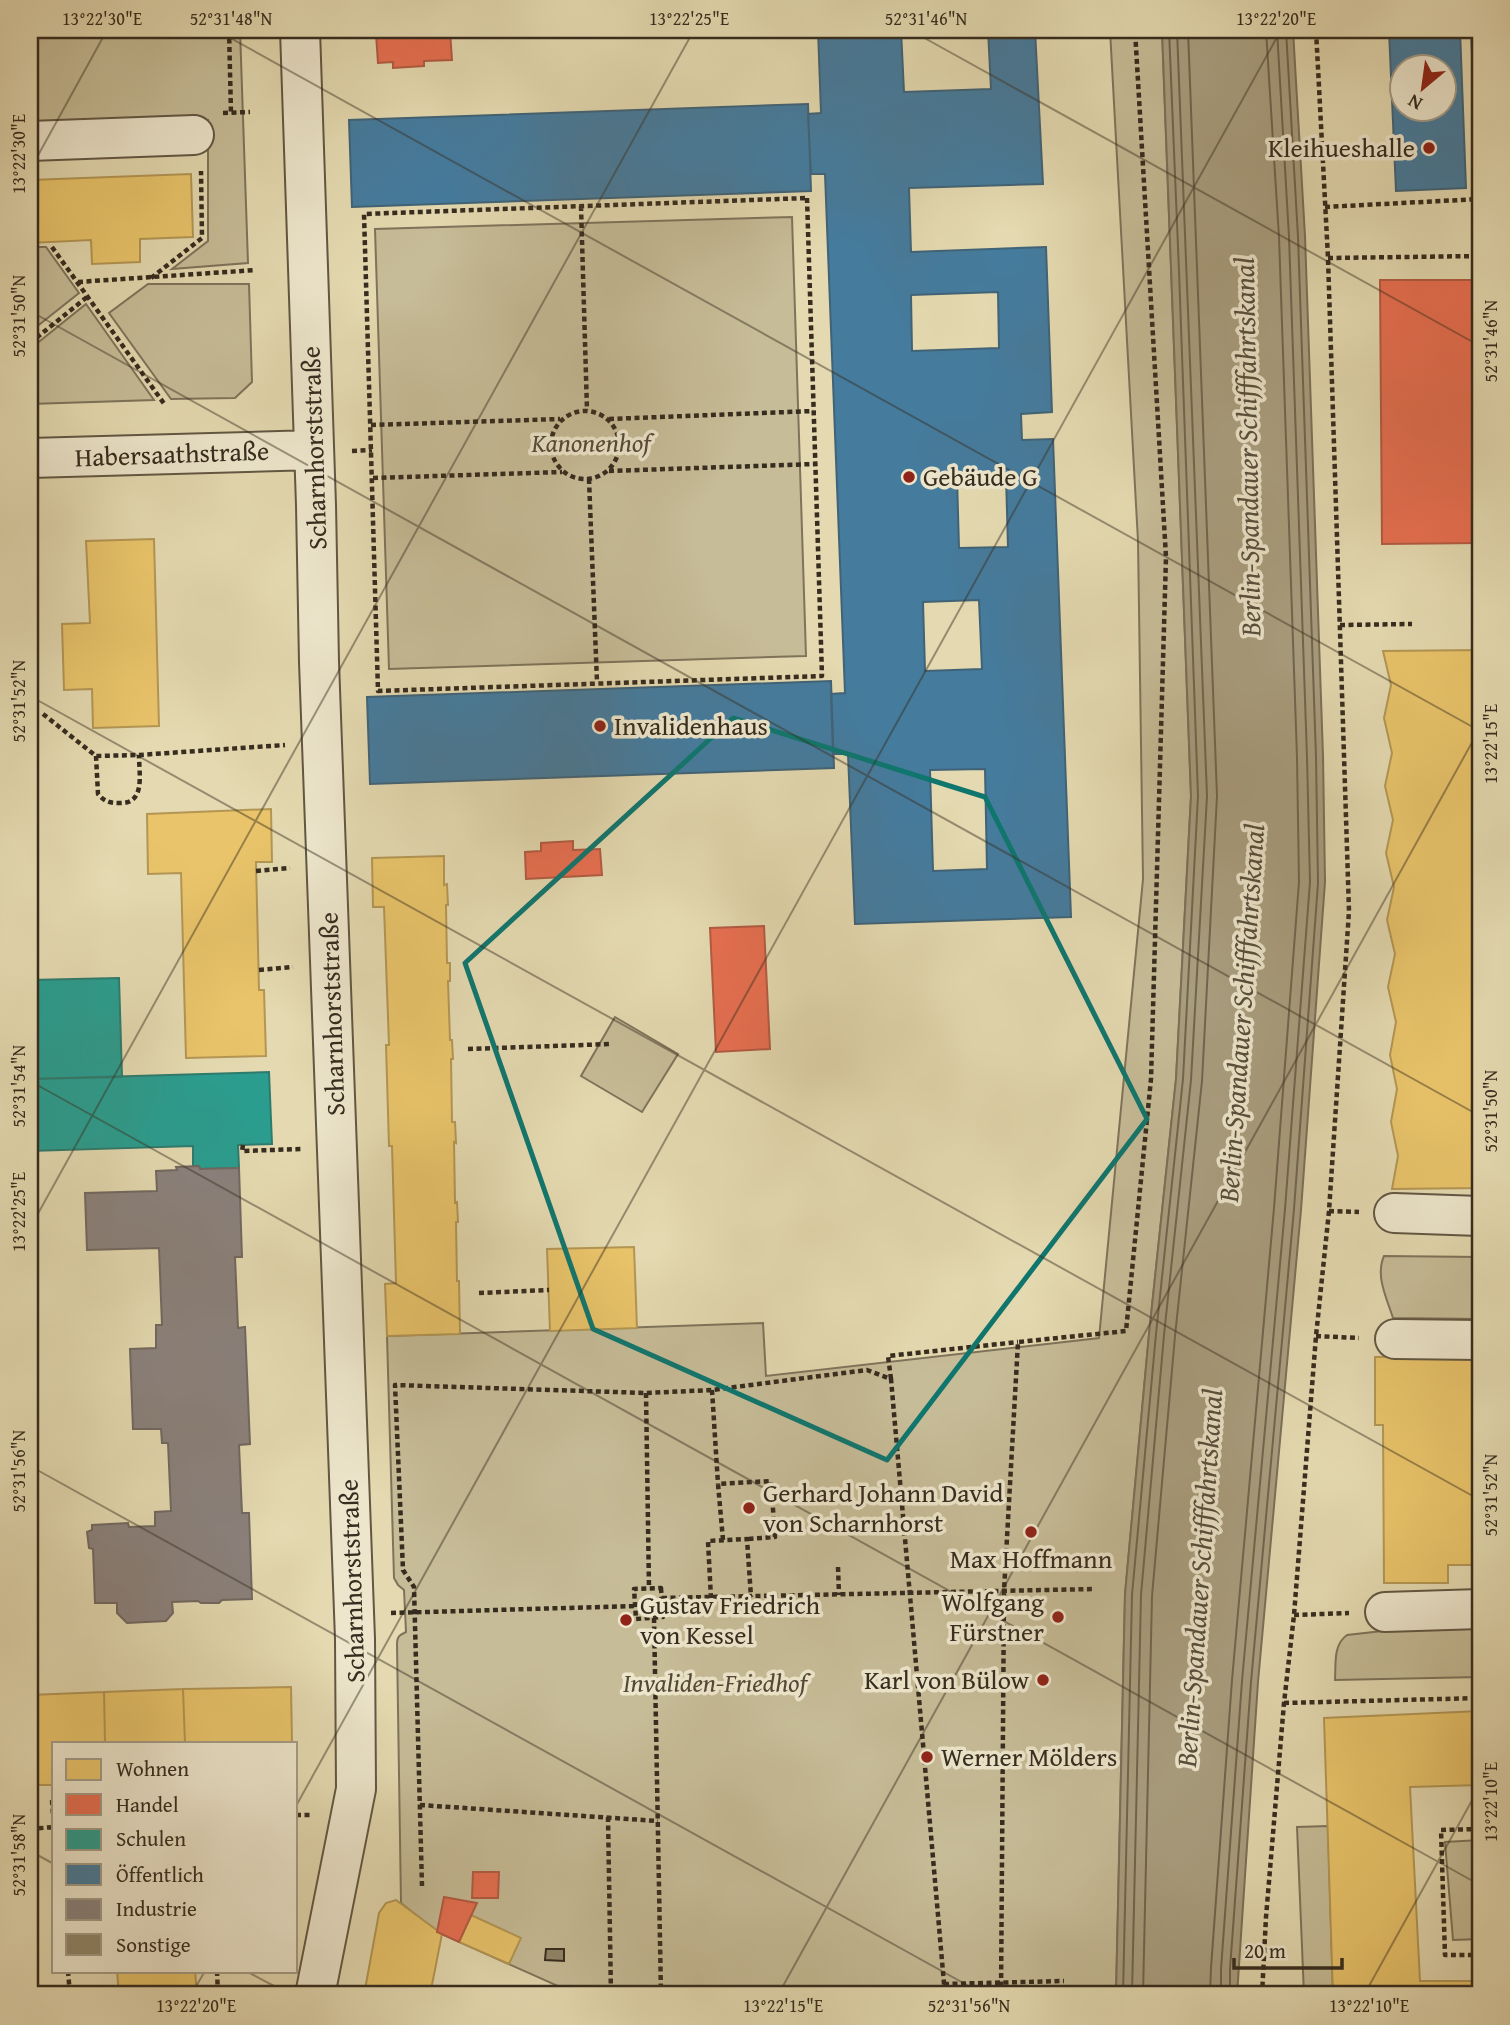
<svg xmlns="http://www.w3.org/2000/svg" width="1510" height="2025" font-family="'Gentium Book Plus',serif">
  <rect width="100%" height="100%" fill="#e4d9b0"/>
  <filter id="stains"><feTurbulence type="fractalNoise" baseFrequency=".00286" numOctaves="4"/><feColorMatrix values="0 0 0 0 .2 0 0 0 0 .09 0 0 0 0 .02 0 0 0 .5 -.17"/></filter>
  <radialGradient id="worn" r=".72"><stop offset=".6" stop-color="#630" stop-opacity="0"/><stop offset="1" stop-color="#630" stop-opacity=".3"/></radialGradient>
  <path fill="#c6bc97" stroke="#7e745b" stroke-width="2" d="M 30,30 L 240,30 L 248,263 L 172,269 L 208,241 L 208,120 L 30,125 Z
    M 1110,30 L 1162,30 L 1191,796 L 1176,1079 L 1149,1334 L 1125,1594 L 1116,1995 L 578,1995 L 437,1932 L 401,1903 L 397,1644 C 397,1636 400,1635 406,1632 L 404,1590 L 398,1585 L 394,1578 L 387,1336 L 763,1323 L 766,1376 L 1099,1338 L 1143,879 L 1138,541 Z
    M 792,217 L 806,656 L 389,669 L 375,229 Z
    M 30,247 L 46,247 L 79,293 L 30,332 Z
    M 148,284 L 249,284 L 252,382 L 235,398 L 171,399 L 109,313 Z
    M 86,304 L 154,400 L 30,404 L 30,349 Z
    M 615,1017 L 678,1054 L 642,1112 L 581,1076 Z
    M 1384,1256 L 1480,1257 L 1480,1319 L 1393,1318 C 1387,1299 1375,1276 1384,1256 Z
    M 1480,1625 L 1480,1677 L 1335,1680 C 1336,1663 1333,1645 1347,1635 L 1418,1627 Z
    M 1328,1826 L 1333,1995 L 1304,1995 L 1297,1827 Z
    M 1480,1840 L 1480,1939 L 1453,1940 L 1445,1842 Z"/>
  <path fill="#a99e7f" stroke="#7b7059" stroke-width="2" d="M 1162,30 L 1293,30 L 1305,236 L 1323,756 L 1325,882 L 1301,1210 L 1258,1682 L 1237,1995 L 1116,1995 L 1125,1594 L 1149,1334 L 1176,1079 L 1191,796 Z"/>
  <path fill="#e9c46a" stroke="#b39654" stroke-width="2" d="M 191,174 L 193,237 L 140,239 L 140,262 L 92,264 L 91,240 L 30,243 L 30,180 Z
    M 154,539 L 159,726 L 93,728 L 92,689 L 64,690 L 62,624 L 90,623 L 86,541 Z
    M 1480,650 L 1480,1188 L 1392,1189 L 1398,1156 L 1391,1122 L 1397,1089 L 1390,1055 L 1396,1022 L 1388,987 L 1395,954 L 1387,920 L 1394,887 L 1386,853 L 1393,820 L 1385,786 L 1392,753 L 1384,718 L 1391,685 L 1383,651 Z
    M 271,809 L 272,862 L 256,862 L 259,990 L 264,990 L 266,1056 L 186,1058 L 181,873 L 148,874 L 147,814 Z
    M 444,856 L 444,885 L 447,884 L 448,905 L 446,905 L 447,963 L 450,963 L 450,981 L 448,981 L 450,1040 L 452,1040 L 453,1059 L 451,1059 L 452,1122 L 455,1122 L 456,1143 L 454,1142 L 455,1203 L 457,1202 L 458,1222 L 456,1222 L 457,1281 L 459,1281 L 460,1334 L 387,1336 L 385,1284 L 396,1283 L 392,1146 L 389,1146 L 386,1045 L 389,1045 L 384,907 L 373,907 L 372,858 Z
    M 634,1247 L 637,1328 L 550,1331 L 547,1249 Z
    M 1480,1356 L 1480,1565 L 1448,1565 L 1448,1583 L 1384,1583 L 1383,1425 L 1375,1425 L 1375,1357 Z
    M 291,1687 L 292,1743 L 185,1743 L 183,1689 Z
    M 183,1689 L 185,1743 L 105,1743 L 104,1692 Z
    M 104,1692 L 105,1743 L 54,1743 L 54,1785 L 30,1785 L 30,1695 Z
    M 1480,1711 L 1480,1785 L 1410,1787 L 1420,1981 L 1480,1981 L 1480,1995 L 1333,1995 L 1324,1718 Z
    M 396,1900 L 442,1934 L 430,1995 L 364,1995 L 379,1913 L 386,1903 Z
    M 471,1915 L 521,1938 L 509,1964 L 459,1942 Z
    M 117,1971 L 195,1971 L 197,1995 L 119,1995 Z"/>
  <path fill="#e76f51" stroke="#b25b42" stroke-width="2" d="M 450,31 L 452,60 L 424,61 L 424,66 L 393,68 L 393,62 L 378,63 L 376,34 Z
    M 1380,280 L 1480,280 L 1480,543 L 1382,544 Z
    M 573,841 L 573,850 L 600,849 L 602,875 L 526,879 L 525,852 L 541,851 L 541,843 Z
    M 764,926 L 770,1049 L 716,1052 L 710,928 Z
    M 473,1872 L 499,1872 L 498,1898 L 472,1898 Z
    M 444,1897 L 477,1903 L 459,1942 L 437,1932 Z"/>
  <path fill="#2a9d8f" stroke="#2e7b6d" stroke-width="2" d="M 119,978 L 122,1077 L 30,1079 L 30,980 Z
    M 269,1072 L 272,1144 L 238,1145 L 239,1168 L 200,1169 L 199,1166 L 193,1166 L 193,1146 L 30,1151 L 30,1079 Z"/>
  <path fill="#457b9d" stroke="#406377" stroke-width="2" fill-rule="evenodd" d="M 469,30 L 590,30 L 469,33 Z
    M 818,30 L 901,30 L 904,92 L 991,89 L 988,30 L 1035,30 L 1043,184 L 909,188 L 911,252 L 1046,247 L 1052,412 L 1021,414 L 1022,440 L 1053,439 L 1071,917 L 855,924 L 848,754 L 833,754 L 831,694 L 845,693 L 825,174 L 811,174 L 808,114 L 821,113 ZM 998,292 L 999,348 L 912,351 L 911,295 ZM 1006,476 L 1008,547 L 959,548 L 957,477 ZM 979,600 L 982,669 L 925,671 L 923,602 ZM 985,769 L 987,869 L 933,871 L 930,770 Z
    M 1389,30 L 1460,30 L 1466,188 L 1396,191 ZM 1402,66 L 1444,66 L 1444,108 L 1402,108 Z
    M 1471,30 L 1480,30 L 1480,106 L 1474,106 Z
    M 808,104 L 811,191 L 352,207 L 349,120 Z
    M 831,681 L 834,768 L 370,784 L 367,697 Z"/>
  <path fill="#8a817c" stroke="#716860" stroke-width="2" d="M 199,1166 L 200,1169 L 239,1168 L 242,1257 L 235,1257 L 238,1328 L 245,1327 L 250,1444 L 239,1445 L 242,1513 L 249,1513 L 252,1599 L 222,1600 L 219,1603 L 201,1603 L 198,1601 L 172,1602 L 173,1613 L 166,1621 L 127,1623 L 117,1613 L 117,1603 L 95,1603 L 93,1549 L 89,1548 L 87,1532 L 92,1530 L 92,1525 L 128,1523 L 129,1527 L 155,1526 L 155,1512 L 171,1511 L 168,1443 L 162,1443 L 161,1429 L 133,1429 L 130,1349 L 156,1348 L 156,1325 L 162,1325 L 159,1248 L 87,1250 L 85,1193 L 157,1191 L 156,1171 L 177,1170 L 176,1167 Z"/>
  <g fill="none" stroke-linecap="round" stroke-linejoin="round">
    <path stroke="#70654f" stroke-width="2" d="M 1123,1995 L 1132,1595 L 1156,1334 L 1183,1079 L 1198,796 L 1179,271 L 1169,30
      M 1132,1995 L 1141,1595 L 1164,1335 L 1191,1080 L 1207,796 L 1177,30
      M 1143,1995 L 1152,1596 L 1175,1336 L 1202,1081 L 1217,796 L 1188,30
      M 1210,1995 L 1211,1968 L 1232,1680 L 1274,1208 L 1299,882 L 1297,757 L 1279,237 L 1266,30
      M 1221,1995 L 1221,1969 L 1242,1681 L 1285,1209 L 1310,882 L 1307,757 L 1289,237 L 1277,30
      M 1230,1995 L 1230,1969 L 1251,1682 L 1294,1209 L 1318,883 L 1316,757 L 1298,237 L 1286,30"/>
  </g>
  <path fill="#90866a" stroke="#362c1f" stroke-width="2" d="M 546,1949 L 564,1949 L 564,1961 L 545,1960 Z"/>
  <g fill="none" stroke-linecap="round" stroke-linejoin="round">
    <defs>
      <path id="minor" d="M 300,30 L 316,505 L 319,662 L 355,1639 L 356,1789 L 315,1995
        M 30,141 L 194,135
        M 30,458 L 314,450
        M 1394,1213 L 1480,1216
        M 1395,1339 L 1480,1340
        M 1385,1612 L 1480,1609"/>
    </defs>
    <use href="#minor" stroke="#625743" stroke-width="42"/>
    <path stroke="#362c1f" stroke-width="4.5" stroke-dasharray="5 3.5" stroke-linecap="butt" d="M 229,30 L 231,113
      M 223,113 L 250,112
      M 807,198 L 822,676 L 378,691 L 364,214 Z
      M 581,206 L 587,410
      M 1325,207 L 1480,199
      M 52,247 L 165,405
      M 1328,258 L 1480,256
      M 151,278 L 202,238 L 201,171
      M 78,282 L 256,270
      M 30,343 L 87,297
      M551 445a34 34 0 1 1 68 0a34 34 0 1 1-68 0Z
      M 609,419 L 813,411
      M 371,425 L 560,419
      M 352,451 L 372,450
      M 609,471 L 815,464
      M 373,478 L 562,472
      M 589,479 L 597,682
      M 1340,625 L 1412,624
      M 43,714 L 96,756 L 139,755 L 285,745
      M 96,756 L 98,794 C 104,801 109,803 118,803 C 146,805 139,775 139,755
      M 256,871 L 290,868
      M 259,970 L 293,967
      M 468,1049 L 611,1044
      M 243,1145 L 242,1151 L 302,1149
      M 1329,1211 L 1359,1212
      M 479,1293 L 549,1290
      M 1316,1336 L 1359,1338
      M 891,1379 L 888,1356 L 1018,1342
      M 712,1390 L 718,1484
      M 646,1393 L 649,1588
      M 723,1540 L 718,1484 L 771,1481 L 775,1537 L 747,1539
      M 838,1567 L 839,1595
      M 661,1588 L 663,1617 L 636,1619 L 634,1589 Z
      M 662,1598 L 1093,1589
      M 711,1598 L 708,1541 L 747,1539 L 751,1597
      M 391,1613 L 635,1606
      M 1294,1615 L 1349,1613
      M 654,1618 L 661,1995
      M 1284,1703 L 1480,1698
      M 52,1800 L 54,1830
      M 420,1805 L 658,1821
      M 296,1815 L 312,1815
      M 608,1817 L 611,1995
      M 30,1829 L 54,1827
      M 1480,1829 L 1441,1830 L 1445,1955 L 1480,1955
      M 422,1886 L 414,1587 L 403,1570 L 395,1385 L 646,1393 L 712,1390 L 867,1370 L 891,1379 L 945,1995
      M 68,1971 L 70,1995
      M 217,1971 L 218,1995
      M 944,1984 L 1064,1981
      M 1001,1995 L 1004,1591 L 1018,1342 L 1126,1331 L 1151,1079 L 1166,557 L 1135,30
      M 1262,1995 L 1266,1917 L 1284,1703 L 1294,1615 L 1316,1336 L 1329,1211 L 1349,911 L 1328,258 L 1316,30"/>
    <use href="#minor" stroke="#ede6cc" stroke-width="38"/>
  </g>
  <path fill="none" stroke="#0f766e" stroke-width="5" stroke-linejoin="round" d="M 733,718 L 985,797 L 1147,1119 L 887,1460 L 593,1329 L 465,963 Z"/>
  <path fill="none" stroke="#362c1f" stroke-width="2" stroke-opacity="0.45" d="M 216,30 L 1480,731M 910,30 L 1480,346M 30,170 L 107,30M 30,311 L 1480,1116M 30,696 L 1480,1500M 30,1081 L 1480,1885M 30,1228 L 694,30M 30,1466 L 985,1995M 296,1806 L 1281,30M 30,1851 L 54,1864M 246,1971 L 291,1995M 191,1995 L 205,1971M 778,1995 L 1480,728M 1364,1995 L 1480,1786"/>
  <g fill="#8f2418" stroke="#ede6cc" stroke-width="2.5">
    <circle cx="1429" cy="148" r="7"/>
    <circle cx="909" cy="477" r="7"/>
    <circle cx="600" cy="726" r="7"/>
    <circle cx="749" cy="1508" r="7"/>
    <circle cx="1031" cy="1532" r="7"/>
    <circle cx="1058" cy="1617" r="7"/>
    <circle cx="626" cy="1620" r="7"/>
    <circle cx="1043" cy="1680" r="7"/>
    <circle cx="927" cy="1757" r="7"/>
  </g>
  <g text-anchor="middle" stroke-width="7" stroke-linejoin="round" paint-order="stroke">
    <g font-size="26" fill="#362c1f" stroke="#ede6cc" text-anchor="start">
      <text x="1415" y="157" text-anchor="end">Kleihueshalle</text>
      <text x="923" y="486">Gebäude G</text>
      <text x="614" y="735">Invalidenhaus</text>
      <text x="763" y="1502">Gerhard Johann David<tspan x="763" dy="30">von Scharnhorst</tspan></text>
      <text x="1031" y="1568" text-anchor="middle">Max Hoffmann</text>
      <text x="1044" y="1611" text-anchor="end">Wolfgang<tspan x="1044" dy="30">Fürstner</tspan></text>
      <text x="640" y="1614">Gustav Friedrich<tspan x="640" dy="30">von Kessel</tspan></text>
      <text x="1029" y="1689" text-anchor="end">Karl von Bülow</text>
      <text x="941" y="1766">Werner Mölders</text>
    </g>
    <g font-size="26" font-style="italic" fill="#534937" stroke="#ede6cc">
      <text x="591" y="452">Kanonenhof</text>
      <text x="715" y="1692">Invaliden-Friedhof</text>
    </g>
    <g font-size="26" fill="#362c1f" stroke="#ede6cc">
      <text transform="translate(314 448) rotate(-92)" y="9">Scharnhorststraße</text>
      <text transform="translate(172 454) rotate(-2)" y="9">Habersaathstraße</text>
      <text transform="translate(332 1014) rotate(-92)" y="9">Scharnhorststraße</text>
      <text transform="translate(352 1581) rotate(-92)" y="9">Scharnhorststraße</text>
    </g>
    <g font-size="28" font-style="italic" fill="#584e3c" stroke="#ede6cc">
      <text transform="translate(1247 447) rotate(-91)" y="10">Berlin-Spandauer Schifffahrtskanal</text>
      <text transform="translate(1241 1013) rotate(-86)" y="10">Berlin-Spandauer Schifffahrtskanal</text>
      <text transform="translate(1199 1578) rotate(-86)" y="10">Berlin-Spandauer Schifffahrtskanal</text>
    </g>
  </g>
  <rect width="1510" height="2025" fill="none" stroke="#e4d9b0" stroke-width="77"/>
  <rect x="52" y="1742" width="245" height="231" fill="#ede6cc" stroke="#a49c87" stroke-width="2"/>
  <rect x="66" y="1759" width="35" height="21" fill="#e9c46a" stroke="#a49c87" stroke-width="2"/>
  <text x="116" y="1776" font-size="21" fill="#362c1f">Wohnen</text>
  <rect x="66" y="1794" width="35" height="21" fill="#e76f51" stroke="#a49c87" stroke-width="2"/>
  <text x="116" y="1812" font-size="21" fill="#362c1f">Handel</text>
  <rect x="66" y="1829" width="35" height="21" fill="#2a9d8f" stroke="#a49c87" stroke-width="2"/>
  <text x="116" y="1846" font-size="21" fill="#362c1f">Schulen</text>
  <rect x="66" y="1864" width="35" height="21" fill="#457b9d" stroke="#a49c87" stroke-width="2"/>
  <text x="116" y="1882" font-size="21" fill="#362c1f">Öffentlich</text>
  <rect x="66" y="1899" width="35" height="21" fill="#8a817c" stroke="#a49c87" stroke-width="2"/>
  <text x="116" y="1916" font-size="21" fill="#362c1f">Industrie</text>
  <rect x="66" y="1934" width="35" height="21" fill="#90866a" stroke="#a49c87" stroke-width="2"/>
  <text x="116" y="1952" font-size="21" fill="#362c1f">Sonstige</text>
  <g transform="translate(1423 88) rotate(209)"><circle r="33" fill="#ede6cc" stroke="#a49c87" stroke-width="2"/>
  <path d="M0-5L12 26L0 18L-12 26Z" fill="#8f2418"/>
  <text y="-10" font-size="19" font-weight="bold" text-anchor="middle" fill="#362c1f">N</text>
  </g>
  <path d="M1234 1958v10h108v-10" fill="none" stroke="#362c1f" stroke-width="3.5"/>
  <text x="1244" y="1958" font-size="21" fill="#362c1f" stroke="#ede6cc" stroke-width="5" paint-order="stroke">20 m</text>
  <rect x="38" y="38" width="1434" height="1948" fill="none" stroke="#362c1f" stroke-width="2.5"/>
  <g font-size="18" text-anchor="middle" fill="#362c1f">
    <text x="102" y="25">13°22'30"E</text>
    <text x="231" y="25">52°31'48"N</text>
    <text x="689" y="25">13°22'25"E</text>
    <text x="926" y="25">52°31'46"N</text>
    <text x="1276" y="25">13°22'20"E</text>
    <text transform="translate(19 154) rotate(-90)" y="6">13°22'30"E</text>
    <text transform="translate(19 316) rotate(-90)" y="6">52°31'50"N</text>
    <text transform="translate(1491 341) rotate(-90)" y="6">52°31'46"N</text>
    <text transform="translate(19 701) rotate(-90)" y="6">52°31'52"N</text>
    <text transform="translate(1491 744) rotate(-90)" y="6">13°22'15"E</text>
    <text transform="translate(19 1086) rotate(-90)" y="6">52°31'54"N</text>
    <text transform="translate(1491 1111) rotate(-90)" y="6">52°31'50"N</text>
    <text transform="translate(19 1212) rotate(-90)" y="6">13°22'25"E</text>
    <text transform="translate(19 1471) rotate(-90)" y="6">52°31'56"N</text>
    <text transform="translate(1491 1495) rotate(-90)" y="6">52°31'52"N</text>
    <text transform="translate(1491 1802) rotate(-90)" y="6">13°22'10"E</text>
    <text transform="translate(19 1855) rotate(-90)" y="6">52°31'58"N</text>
    <text x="196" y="2012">13°22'20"E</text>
    <text x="783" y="2012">13°22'15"E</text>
    <text x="969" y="2012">52°31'56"N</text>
    <text x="1369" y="2012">13°22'10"E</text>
  </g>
  <rect width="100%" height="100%" filter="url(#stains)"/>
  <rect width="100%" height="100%" fill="url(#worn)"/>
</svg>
